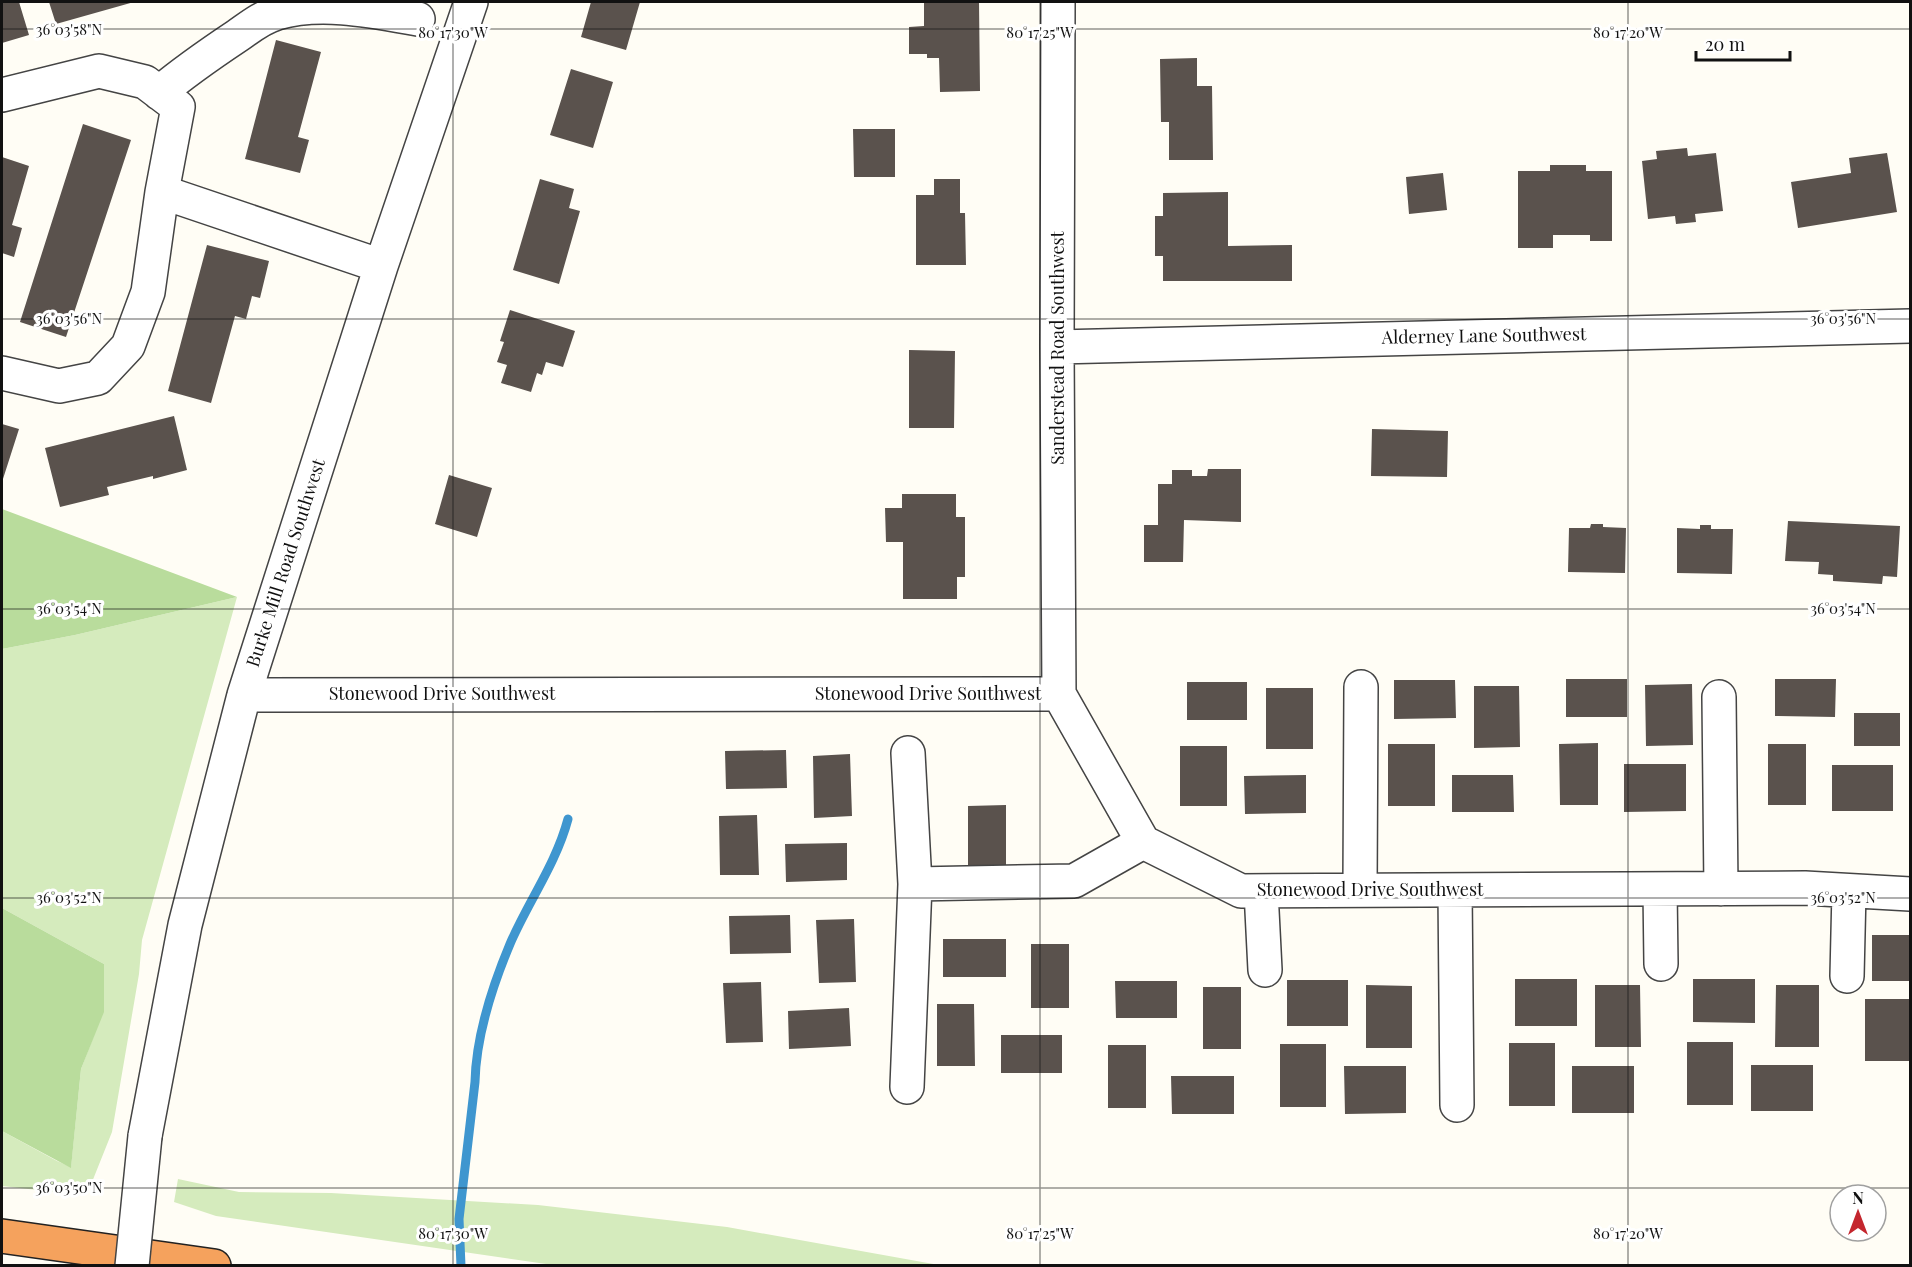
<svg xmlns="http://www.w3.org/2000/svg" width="1912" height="1267" font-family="'Playfair Display',serif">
  <rect width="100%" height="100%" fill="#fffdf5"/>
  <path fill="#d5ebbd" d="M 237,597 L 142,940 L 139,974 L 112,1132 L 88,1192 L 82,1195 L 2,1186 L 2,1131 L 57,1161 L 71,1167 L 81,1069 L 103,1012 L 104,964 L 2,908 L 2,649 L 75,635 Z
    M 178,1179 L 239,1192 L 331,1193 L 538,1205 L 727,1227 L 939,1265 L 560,1266 L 216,1216 L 174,1202 Z"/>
  <path fill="#b9dc9c" d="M 2,509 L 237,597 L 75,635 L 2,649 Z
    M 2,908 L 104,964 L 104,1012 L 81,1069 L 71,1168 L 2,1131 Z"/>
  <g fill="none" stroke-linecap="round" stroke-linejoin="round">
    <path stroke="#3f96cf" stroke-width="9" d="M 461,1266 L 459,1219 L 475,1082 C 476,1037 492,987 510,944 C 528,902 556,864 568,819"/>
  </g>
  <path fill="#5a524d" d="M 2,2 L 19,2 L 29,35 L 2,43 Z
    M 49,2 L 134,2 L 56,24 Z
    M 591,2 L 640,2 L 626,50 L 581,37 Z
    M 924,2 L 979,2 L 980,91 L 940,92 L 939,58 L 927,58 L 927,54 L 909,54 L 909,27 L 924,26 Z
    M 276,40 L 321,52 L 298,137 L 309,140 L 300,173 L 245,159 Z
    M 1197,58 L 1197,86 L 1212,86 L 1213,160 L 1169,160 L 1169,122 L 1161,122 L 1160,59 Z
    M 571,69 L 613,82 L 593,148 L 550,135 Z
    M 83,124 L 131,140 L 66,337 L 20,322 Z
    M 853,129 L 895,129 L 895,177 L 854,177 Z
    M 1687,148 L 1688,156 L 1716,153 L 1723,211 L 1695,214 L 1696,222 L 1676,224 L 1675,216 L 1648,219 L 1642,161 L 1657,159 L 1656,151 Z
    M 1887,153 L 1897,212 L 1798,228 L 1791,182 L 1851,173 L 1849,158 Z
    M 2,157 L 29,166 L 12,225 L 22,228 L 14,257 L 2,253 Z
    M 1550,165 L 1586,165 L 1586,171 L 1612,171 L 1612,241 L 1590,241 L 1590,235 L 1553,235 L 1553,248 L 1518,248 L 1518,171 L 1550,171 Z
    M 1443,173 L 1447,210 L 1409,214 L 1406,177 Z
    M 540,179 L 574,189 L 569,208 L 580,211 L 559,284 L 513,270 Z
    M 934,179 L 960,179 L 960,213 L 965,213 L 966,265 L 916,265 L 916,195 L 934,195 Z
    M 1228,192 L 1228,246 L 1292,245 L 1292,281 L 1163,281 L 1163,256 L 1155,256 L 1155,216 L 1163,216 L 1163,193 Z
    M 207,245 L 269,261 L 260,298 L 252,296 L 246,319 L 235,316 L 211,403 L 168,391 Z
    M 510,310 L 575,331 L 563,367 L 546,362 L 542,375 L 537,373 L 531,392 L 501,383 L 507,365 L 497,362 L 504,342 L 500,341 Z
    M 909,350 L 955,351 L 954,428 L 909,428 Z
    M 174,416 L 187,470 L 153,479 L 153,476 L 107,487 L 109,495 L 60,507 L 45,448 Z
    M 2,424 L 19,429 L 2,482 Z
    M 1372,429 L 1448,431 L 1447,477 L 1371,476 Z
    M 1208,469 L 1241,469 L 1241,522 L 1184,520 L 1183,562 L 1144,562 L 1144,525 L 1158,525 L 1158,484 L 1172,484 L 1172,470 L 1192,470 L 1192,476 L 1207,476 Z
    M 449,475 L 492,488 L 477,537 L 435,524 Z
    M 902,494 L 956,494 L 956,517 L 965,517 L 965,577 L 957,577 L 957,599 L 903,599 L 903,542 L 886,542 L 885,508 L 902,508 Z
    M 1788,521 L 1900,526 L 1897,577 L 1883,576 L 1882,584 L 1833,581 L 1833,575 L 1818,574 L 1819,562 L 1785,561 Z
    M 1591,524 L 1603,524 L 1603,527 L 1626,528 L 1625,573 L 1568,572 L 1569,528 L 1590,528 Z
    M 1700,525 L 1711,525 L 1711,529 L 1733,529 L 1732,574 L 1677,573 L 1677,528 L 1700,529 Z
    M 1566,679 L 1627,679 L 1627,717 L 1566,717 Z
    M 1775,679 L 1836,679 L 1835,717 L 1775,716 Z
    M 1394,680 L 1455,680 L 1456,718 L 1394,719 Z
    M 1187,682 L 1247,682 L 1247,720 L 1187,720 Z
    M 1692,684 L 1693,745 L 1646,746 L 1645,685 Z
    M 1474,686 L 1519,686 L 1520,747 L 1474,748 Z
    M 1266,688 L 1313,688 L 1313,749 L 1266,749 Z
    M 1854,713 L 1900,713 L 1900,746 L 1854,746 Z
    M 1598,743 L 1598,805 L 1560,805 L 1559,744 Z
    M 1388,744 L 1435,744 L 1435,806 L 1388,806 Z
    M 1768,744 L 1806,744 L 1806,805 L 1768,805 Z
    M 1180,746 L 1227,746 L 1227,806 L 1180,806 Z
    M 786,750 L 787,788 L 726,789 L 725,751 Z
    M 850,754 L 852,816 L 814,818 L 813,756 Z
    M 1624,764 L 1686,764 L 1686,811 L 1624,812 Z
    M 1832,765 L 1893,765 L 1893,811 L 1832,811 Z
    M 1306,775 L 1306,813 L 1245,814 L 1244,776 Z
    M 1452,775 L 1513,775 L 1514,812 L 1452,812 Z
    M 1006,805 L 1006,867 L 968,867 L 968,806 Z
    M 757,815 L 759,875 L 720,875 L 719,816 Z
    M 847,843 L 847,880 L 786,882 L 785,844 Z
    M 790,915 L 791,953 L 730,954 L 729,916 Z
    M 854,919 L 856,982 L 819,983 L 816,920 Z
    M 1872,935 L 1910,935 L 1910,981 L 1872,981 Z
    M 943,939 L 1006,939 L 1006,977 L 943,977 Z
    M 1031,944 L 1069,944 L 1069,1008 L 1031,1008 Z
    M 1515,979 L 1577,979 L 1577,1026 L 1515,1026 Z
    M 1693,979 L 1755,979 L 1755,1023 L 1693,1022 Z
    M 1287,980 L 1348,980 L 1348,1026 L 1287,1026 Z
    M 1115,981 L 1177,981 L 1177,1018 L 1116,1018 Z
    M 761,982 L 763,1042 L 726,1043 L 723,983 Z
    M 1366,985 L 1412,986 L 1412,1048 L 1366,1048 Z
    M 1595,985 L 1640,985 L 1641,1047 L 1595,1047 Z
    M 1776,985 L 1819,985 L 1819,1047 L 1775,1047 Z
    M 1203,987 L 1241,987 L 1241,1049 L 1203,1049 Z
    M 1865,999 L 1910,999 L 1910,1061 L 1865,1061 Z
    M 937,1004 L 974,1004 L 975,1066 L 937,1066 Z
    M 849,1008 L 851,1046 L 789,1049 L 788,1011 Z
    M 1001,1035 L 1062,1035 L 1062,1073 L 1001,1073 Z
    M 1687,1042 L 1733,1042 L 1733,1105 L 1687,1105 Z
    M 1509,1043 L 1555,1043 L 1555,1106 L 1509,1106 Z
    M 1280,1044 L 1326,1044 L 1326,1107 L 1280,1107 Z
    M 1108,1045 L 1146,1045 L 1146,1108 L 1108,1108 Z
    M 1751,1065 L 1813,1065 L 1813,1111 L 1751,1111 Z
    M 1344,1066 L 1406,1066 L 1406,1113 L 1345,1114 Z
    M 1572,1066 L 1634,1066 L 1634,1113 L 1572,1113 Z
    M 1171,1076 L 1234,1076 L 1234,1114 L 1172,1114 Z"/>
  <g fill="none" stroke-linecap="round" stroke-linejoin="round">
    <defs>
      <path id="minor" d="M 1058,2 L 1057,347 L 1059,694
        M 159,93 C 184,72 210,54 237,36 C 250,27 262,17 277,13 C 321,0 373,11 418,19
        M 2,95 L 99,71 L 145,82 L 178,107 L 162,192 L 148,292 L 128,346 L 98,378 L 59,386 L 2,373
        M 162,192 L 381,266
        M 1057,347 L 1910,326
        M 244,695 L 1059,694 L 1143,842 L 1241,891 L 1805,888 L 1910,894
        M 1719,697 L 1721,889
        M 908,753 L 915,884
        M 1660,889 L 1661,964
        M 1360,890 L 1361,687
        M 1455,890 L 1457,1105
        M 1261,891 L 1265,970
        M 1847,976 L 1849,891
        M 907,1087 L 915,884 L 1074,881 L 1143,842
        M 145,1136 L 185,925 L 244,695 L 381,266 L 471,2"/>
      <path id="highway" d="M 2,1236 L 214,1266"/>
    </defs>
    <use href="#minor" stroke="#444" stroke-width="36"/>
    <use href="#highway" stroke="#222" stroke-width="36"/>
    <use href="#minor" stroke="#fff" stroke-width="33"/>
    <use href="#highway" stroke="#f5a25d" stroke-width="33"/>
    <defs>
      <path id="minor-bridge" d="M 132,1266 L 145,1136"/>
    </defs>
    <use href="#minor-bridge" stroke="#444" stroke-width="36" stroke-linecap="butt"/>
    <use href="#minor-bridge" stroke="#fff" stroke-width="33"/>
  </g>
  <path fill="none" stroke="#111" stroke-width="1.5" stroke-opacity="0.45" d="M 453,2 L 453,1266M 1040,2 L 1040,1266M 1628,2 L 1628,1266M 2,29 L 1910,29M 2,319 L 1910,319M 2,609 L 1910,609M 2,898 L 1910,898M 2,1188 L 1910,1188"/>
  <g text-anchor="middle" stroke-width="6" stroke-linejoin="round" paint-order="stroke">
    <g font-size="18" fill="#111" stroke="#fff">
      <text transform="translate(1484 336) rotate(-1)" y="6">Alderney Lane Southwest</text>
      <text transform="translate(1058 348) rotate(-90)" y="6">Sanderstead Road Southwest</text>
      <text transform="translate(286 563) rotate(-72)" y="6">Burke Mill Road Southwest</text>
      <text x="442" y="700">Stonewood Drive Southwest</text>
      <text x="928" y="700">Stonewood Drive Southwest</text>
      <text x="1370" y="896">Stonewood Drive Southwest</text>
    </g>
  </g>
  <g font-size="15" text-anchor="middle" fill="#111" stroke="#fff" stroke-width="6" stroke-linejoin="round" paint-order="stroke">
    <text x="69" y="35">36°03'58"N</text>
    <text x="453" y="38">80°17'30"W</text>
    <text x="1040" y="38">80°17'25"W</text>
    <text x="1628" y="38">80°17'20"W</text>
    <text x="69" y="324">36°03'56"N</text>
    <text x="1843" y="324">36°03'56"N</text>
    <text x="69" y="614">36°03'54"N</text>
    <text x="1843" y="614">36°03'54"N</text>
    <text x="69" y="903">36°03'52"N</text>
    <text x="1843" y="903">36°03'52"N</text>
    <text x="69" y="1193">36°03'50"N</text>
    <text x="453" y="1239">80°17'30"W</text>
    <text x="1040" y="1239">80°17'25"W</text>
    <text x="1628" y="1239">80°17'20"W</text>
  </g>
  <rect width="1912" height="1267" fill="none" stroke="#111111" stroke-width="6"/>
  <g transform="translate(1858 1213)"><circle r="28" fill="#ffffff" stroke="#a0a0a0" stroke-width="1.5"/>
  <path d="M0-4.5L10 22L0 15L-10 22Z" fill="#c4262e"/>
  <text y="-9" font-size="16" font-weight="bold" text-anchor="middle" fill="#111111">N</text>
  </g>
  <path d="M1696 51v9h94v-9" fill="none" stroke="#111111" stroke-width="3"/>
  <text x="1705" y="51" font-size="18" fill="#111111" stroke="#ffffff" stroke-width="4.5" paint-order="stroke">20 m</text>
</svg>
